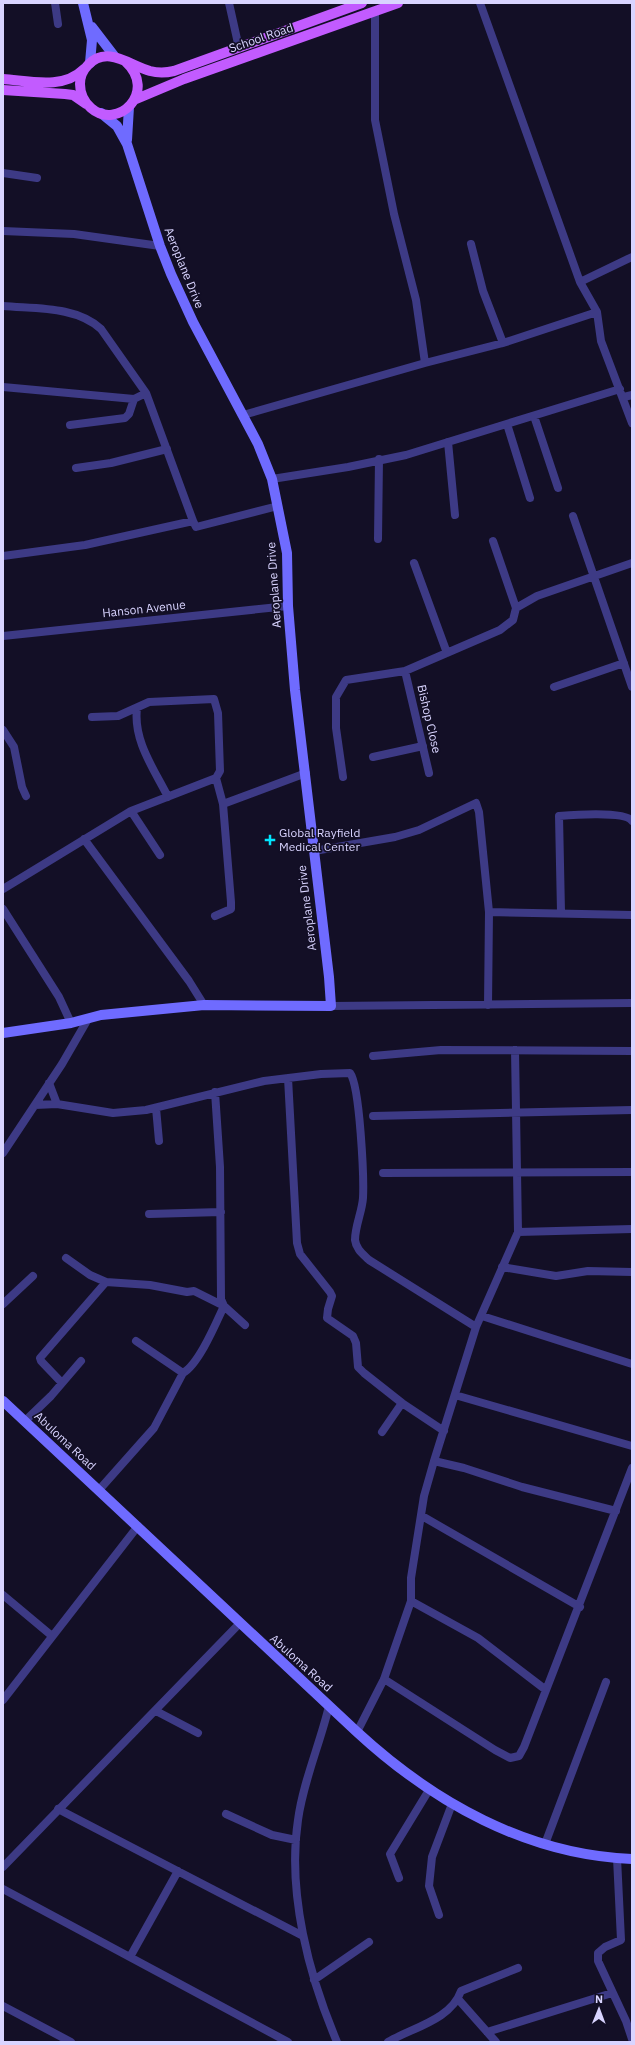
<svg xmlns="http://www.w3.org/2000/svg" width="635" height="2045" font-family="'IBM Plex Sans',sans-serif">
  <rect width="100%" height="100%" fill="#130f26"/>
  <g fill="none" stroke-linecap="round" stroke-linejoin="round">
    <path stroke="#3d3a85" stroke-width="8" d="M 55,3 L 58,24
      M 229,3 L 239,48
      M 480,3 L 580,282 L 597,312 L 601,341 L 632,423
      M 375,12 L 375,120 L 394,214 L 416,300 L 425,363 L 503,343 L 597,312
      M 3,173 L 37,178
      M 3,231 L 74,234 L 160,246
      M 471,244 L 483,291 L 503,343
      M 580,282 L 632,257
      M 3,306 C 36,309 76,306 101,329 L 146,393 L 193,521
      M 3,387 L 134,399 L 146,393
      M 624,397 L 632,395
      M 243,415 L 425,363
      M 534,416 L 558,488
      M 507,424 L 530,498
      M 70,425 L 125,418 L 129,414 L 134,399
      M 448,442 L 455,515
      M 76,468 L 111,463 L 167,449
      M 272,479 L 348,467 L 406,455 L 620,389
      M 573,516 L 632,687
      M 378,539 L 379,459
      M 3,556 L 85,545 L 193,521 L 196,527 L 278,506
      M 414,563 L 447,653
      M 516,608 L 537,596 L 632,563
      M 3,636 L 288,606
      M 405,671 L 429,773
      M 554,687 L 624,663
      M 137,708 C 133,741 154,769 168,797
      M 3,730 L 14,747 L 22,787 L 26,796
      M 373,757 L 423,746
      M 343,777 L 336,728 L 336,697 L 346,680 L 405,671 L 500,630 L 513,620 L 516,608 L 493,541
      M 223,804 L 306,773
      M 131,811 L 160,855
      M 84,839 L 189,981 L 204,1005
      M 314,851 L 395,837 L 419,830 L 476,803 L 479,812 L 489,912 L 488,1005
      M 3,889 L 131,811 L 216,778 L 220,771 L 218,713 L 214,699 L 149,702 L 118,716 L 92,717
      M 3,909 L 59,997 L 71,1023
      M 489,912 L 632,915
      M 561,912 L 559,816 C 571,815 626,811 632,821
      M 215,916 L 231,909 L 231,902 L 223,804 L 216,778
      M 331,1006 L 632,1003
      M 373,1056 L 441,1050 L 632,1051
      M 288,1078 L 297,1243 L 300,1254 L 330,1292 L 332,1296 L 328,1309 L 327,1318 L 353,1336 L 356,1343 L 358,1367 L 364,1373 L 402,1403
      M 49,1083 L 57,1104
      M 35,1105 L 57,1104 L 113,1113 L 146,1110 L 264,1081 L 321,1074 L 350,1073 C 360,1086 364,1178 363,1198 C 362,1212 355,1226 355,1240 C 356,1249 363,1254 369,1260 L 476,1327
      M 156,1108 L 159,1141
      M 373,1116 L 632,1110
      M 3,1153 L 62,1064 L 88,1019
      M 383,1173 L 632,1172
      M 149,1214 L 221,1212
      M 518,1232 L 632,1229
      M 66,1258 L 90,1275 L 106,1282 L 150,1285 L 187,1292 L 194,1291 L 224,1306 L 245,1325
      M 502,1267 L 556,1276 L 588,1271 L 632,1272
      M 3,1304 L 33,1276
      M 482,1316 L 632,1364
      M 136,1341 L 183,1373
      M 62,1383 L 41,1361 L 40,1358 L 106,1282
      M 455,1395 L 632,1446
      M 25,1421 L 51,1396 L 81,1361
      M 382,1432 L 402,1403 L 444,1431
      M 434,1461 L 464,1468 L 522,1487 L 616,1511
      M 99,1490 L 154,1428 L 183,1373 C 199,1364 216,1323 224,1306 L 221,1299 L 220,1167 L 215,1092
      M 422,1516 L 580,1607
      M 3,1595 L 52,1636
      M 411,1601 L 478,1638 L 546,1690
      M 384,1679 L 495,1750 L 510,1758 L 519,1756 L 524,1747 L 632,1468
      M 3,1700 L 138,1526
      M 329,1706 C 320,1744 303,1782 298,1820 C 287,1893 309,1976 337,2042
      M 156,1711 L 198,1733
      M 357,1732 L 384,1679 L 411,1601 L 411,1578 L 424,1496 L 434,1461 L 476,1327 L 518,1232 L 515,1050
      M 58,1809 L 303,1936
      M 226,1814 L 272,1835 L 296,1840
      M 545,1844 L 606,1682
      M 617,1858 L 621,1940 L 605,1947 L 598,1953 L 598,1961 L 626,2021 L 632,2039
      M 3,1867 L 239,1624
      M 399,1878 L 390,1854 L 429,1790
      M 3,1889 L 288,2042
      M 439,1915 L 429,1886 L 432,1857 L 452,1804
      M 130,1957 L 178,1871
      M 314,1980 L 369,1942
      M 458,1999 L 496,2042
      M 3,2006 L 71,2042
      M 487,2032 L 612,1993
      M 388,2042 C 411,2028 451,2020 461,1991 L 518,1968"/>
    <path stroke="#6f6bff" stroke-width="10" d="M 83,3 L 92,40 L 90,63
      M 92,27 L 115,57
      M 127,140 L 129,107
      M 3,1033 L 71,1023 L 101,1015 L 204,1005 L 331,1006 L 329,977 L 295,690 L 288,606 L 287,553 L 272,479 L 258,444 L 193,322 L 171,274 L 160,246 L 127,144 L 117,126 L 101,113
      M 3,1401 L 357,1732 C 433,1802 527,1855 632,1859"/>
    <path stroke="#c25bff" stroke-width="10" d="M 125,61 C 159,92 117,131 91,108 C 84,102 80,94 80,84 C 80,77 83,70 88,65 C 107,45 129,65 150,71 C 158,73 165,73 174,71 L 362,3
      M 3,79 C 30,81 63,90 84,69
      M 3,90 L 65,94 L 73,95 L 86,104
      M 134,100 L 184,79 L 398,3"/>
  </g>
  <path fill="#00e5ff" stroke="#130f26" stroke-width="1.5" d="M268 834h4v4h4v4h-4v4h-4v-4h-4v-4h4z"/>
  <g text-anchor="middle" stroke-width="3.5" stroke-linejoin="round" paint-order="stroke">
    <g font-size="12" fill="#d9d4ff" stroke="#130f26">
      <text transform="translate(261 38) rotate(-19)" y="4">School Road</text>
      <text transform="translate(184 268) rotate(68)" y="4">Aeroplane Drive</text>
      <text transform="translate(274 585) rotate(-94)" y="4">Aeroplane Drive</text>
      <text transform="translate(144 609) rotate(-6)" y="4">Hanson Avenue</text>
      <text transform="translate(429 719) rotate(77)" y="4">Bishop Close</text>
      <text transform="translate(307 908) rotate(-97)" y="4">Aeroplane Drive</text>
      <text transform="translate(65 1441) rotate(43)" y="4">Abuloma Road</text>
      <text transform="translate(301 1663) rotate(42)" y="4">Abuloma Road</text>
    </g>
    <g font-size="12" fill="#d9d4ff" stroke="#130f26" text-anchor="start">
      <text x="279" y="837">Global Rayfield<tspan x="279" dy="14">Medical Center</tspan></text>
    </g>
  </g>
  <rect width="635" height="2045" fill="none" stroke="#d9d4ff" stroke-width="8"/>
  <g transform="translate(599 2009) rotate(1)" stroke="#130f26" stroke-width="3" paint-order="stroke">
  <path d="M0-3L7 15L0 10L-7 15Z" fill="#d9d4ff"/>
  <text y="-6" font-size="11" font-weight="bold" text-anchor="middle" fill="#d9d4ff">N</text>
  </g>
</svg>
